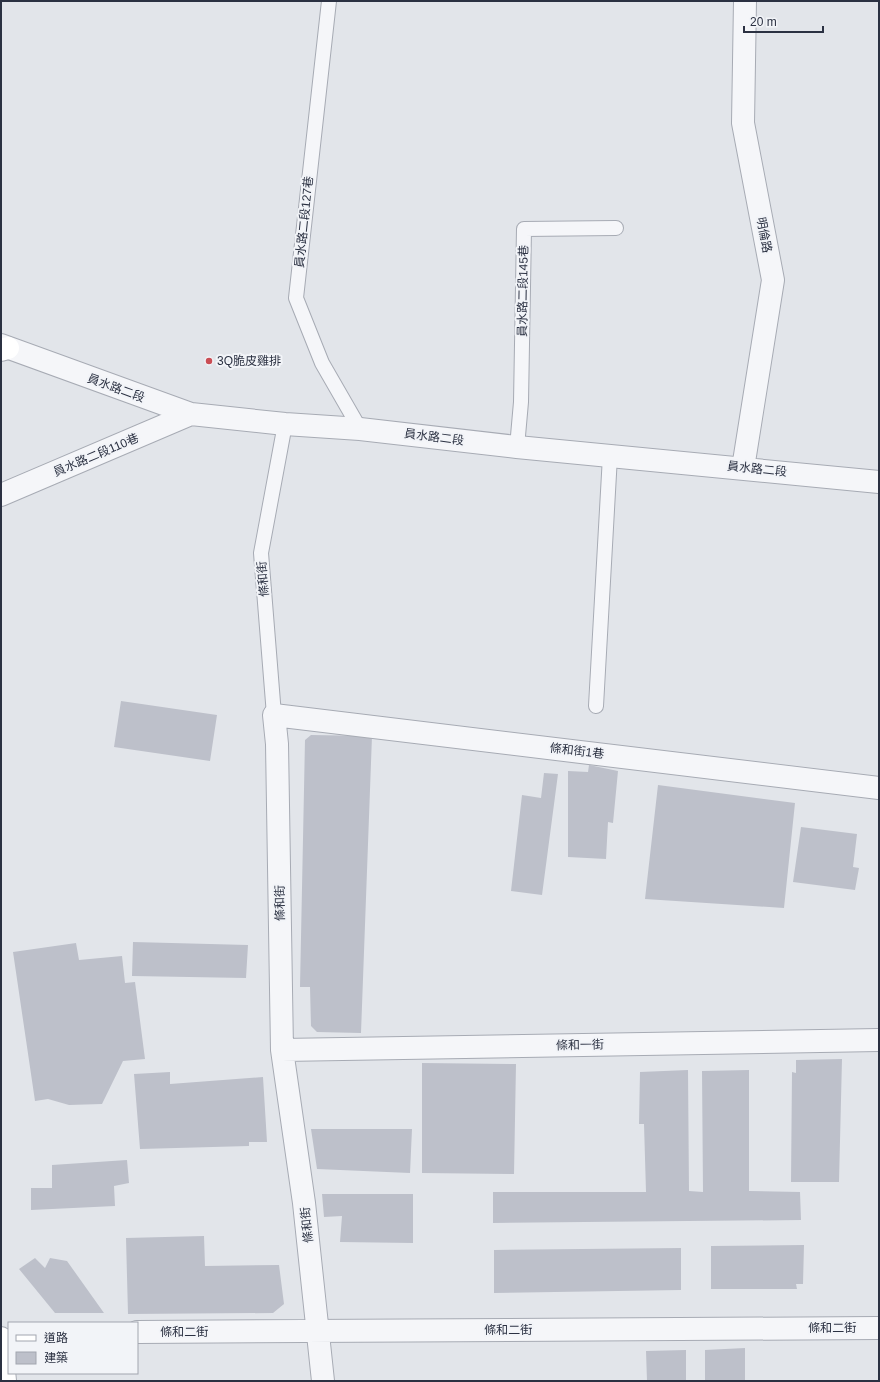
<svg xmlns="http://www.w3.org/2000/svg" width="880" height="1382" font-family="Arial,'Noto Sans TC',sans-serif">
  <rect width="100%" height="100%" fill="#e2e5ea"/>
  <path fill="#bdc0ca" d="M 121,701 L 217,715 L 210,761 L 114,747 Z
    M 311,735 L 372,736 L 361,1033 L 317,1032 L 311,1026 L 310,987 L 300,987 L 305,740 Z
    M 589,765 L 618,771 L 613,823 L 608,822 L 606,859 L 568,857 L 568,771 L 588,772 Z
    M 544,773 L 558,774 L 542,895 L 511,891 L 522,795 L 541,798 Z
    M 658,785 L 795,803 L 784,908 L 645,899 Z
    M 801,827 L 857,834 L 853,867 L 859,868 L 855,890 L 793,882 Z
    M 133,942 L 248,945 L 246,978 L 132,976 Z
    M 76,943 L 79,960 L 122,956 L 125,983 L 135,982 L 145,1059 L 123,1061 L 102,1104 L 69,1105 L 48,1099 L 35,1101 L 13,952 Z
    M 842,1059 L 839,1182 L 791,1182 L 792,1072 L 796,1073 L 796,1060 Z
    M 422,1063 L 516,1064 L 514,1174 L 422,1173 Z
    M 688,1070 L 689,1191 L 703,1192 L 702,1071 L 749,1070 L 749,1191 L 800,1192 L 801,1220 L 493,1223 L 493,1192 L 646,1192 L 644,1124 L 639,1124 L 640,1072 Z
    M 170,1072 L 170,1084 L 263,1077 L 267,1142 L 249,1142 L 249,1146 L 140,1149 L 134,1074 Z
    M 311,1129 L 412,1129 L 410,1173 L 317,1169 Z
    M 127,1160 L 129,1183 L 114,1186 L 115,1206 L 31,1210 L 31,1188 L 52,1188 L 52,1165 Z
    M 322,1194 L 413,1194 L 413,1243 L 340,1242 L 342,1216 L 324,1217 Z
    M 204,1236 L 205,1266 L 279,1265 L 284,1304 L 273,1313 L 128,1314 L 126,1238 Z
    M 804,1245 L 803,1284 L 796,1284 L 797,1289 L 711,1289 L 711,1246 Z
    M 681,1248 L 681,1290 L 494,1293 L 494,1250 Z
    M 35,1258 L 45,1268 L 50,1258 L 67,1261 L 104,1313 L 55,1313 L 19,1269 Z
    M 745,1348 L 745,1381 L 705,1381 L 705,1350 Z
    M 686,1350 L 686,1381 L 647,1381 L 646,1351 Z"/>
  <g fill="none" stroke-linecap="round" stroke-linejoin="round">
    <defs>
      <path id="lane" d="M 329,1 L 296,298 L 322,363 L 360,429
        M 517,447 L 521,402 L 524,229 L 616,228
        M 596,706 L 610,456
        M 274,715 L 261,553 L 285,424"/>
      <path id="street" d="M 1,345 L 191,414 L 285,424 L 360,429 L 517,447 L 879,482
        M 743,468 L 773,280 L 743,123 L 745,1
        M 1,495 L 191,414
        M 282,1050 L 879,1040
        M 137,1332 L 879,1328
        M 323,1381 L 304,1203 L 282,1050 L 277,744 L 274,715 L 879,788"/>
      <path id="secondary" d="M 1,350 L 8,348
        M 1,1338 L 5,1381"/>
    </defs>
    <use href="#lane" stroke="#a7abb4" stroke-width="16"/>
    <use href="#street" stroke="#a7abb4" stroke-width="24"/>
    <use href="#secondary" stroke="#a7abb4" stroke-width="24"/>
    <use href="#lane" stroke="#f5f6f9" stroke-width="14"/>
    <use href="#street" stroke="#f5f6f9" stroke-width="22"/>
    <use href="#secondary" stroke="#fff" stroke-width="22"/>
  </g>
  <circle fill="#ca4d54" stroke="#f2f4f8" stroke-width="1.5" cx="209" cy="361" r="4"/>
  <g text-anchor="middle" stroke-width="4" stroke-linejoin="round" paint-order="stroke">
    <g font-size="12" fill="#2b3142" stroke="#f2f4f8">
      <text transform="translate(304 222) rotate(-84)" y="4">員水路二段127巷</text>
      <text transform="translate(764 235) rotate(79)" y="4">明倫路</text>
      <text transform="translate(523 291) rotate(-89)" y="4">員水路二段145巷</text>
      <text transform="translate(116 388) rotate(20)" y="4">員水路二段</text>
      <text transform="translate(434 437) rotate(7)" y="4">員水路二段</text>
      <text transform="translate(96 455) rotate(-23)" y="4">員水路二段110巷</text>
      <text transform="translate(757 469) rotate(6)" y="4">員水路二段</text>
      <text transform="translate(263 579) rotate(-95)" y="4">條和街</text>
      <text transform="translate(577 751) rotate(7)" y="4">條和街1巷</text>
      <text transform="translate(280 903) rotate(-91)" y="4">條和街</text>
      <text transform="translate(580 1045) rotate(-1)" y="4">條和一街</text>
      <text transform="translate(307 1225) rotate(-96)" y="4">條和街</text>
      <text x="832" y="1332">條和二街</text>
      <text x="508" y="1334">條和二街</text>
      <text x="184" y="1336">條和二街</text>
    </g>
    <g font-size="12" fill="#2b3142" stroke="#f2f4f8" text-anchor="start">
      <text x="217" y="365">3Q脆皮雞排</text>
    </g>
  </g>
  <rect width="880" height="1382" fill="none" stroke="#2b3142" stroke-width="4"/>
  <rect x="8" y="1322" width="130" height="52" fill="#f2f4f8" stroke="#a2a6af"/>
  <rect x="16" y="1335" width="20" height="6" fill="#ffffff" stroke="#a2a6af"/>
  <text x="44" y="1342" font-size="12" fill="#2b3142">道路</text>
  <rect x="16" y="1352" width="20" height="12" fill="#bdc0ca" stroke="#a2a6af"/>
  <text x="44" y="1362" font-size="12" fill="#2b3142">建築</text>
  <path d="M744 26v6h79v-6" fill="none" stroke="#2b3142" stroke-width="2"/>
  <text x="750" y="26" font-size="12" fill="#2b3142" stroke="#f2f4f8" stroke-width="3" paint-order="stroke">20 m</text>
</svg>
